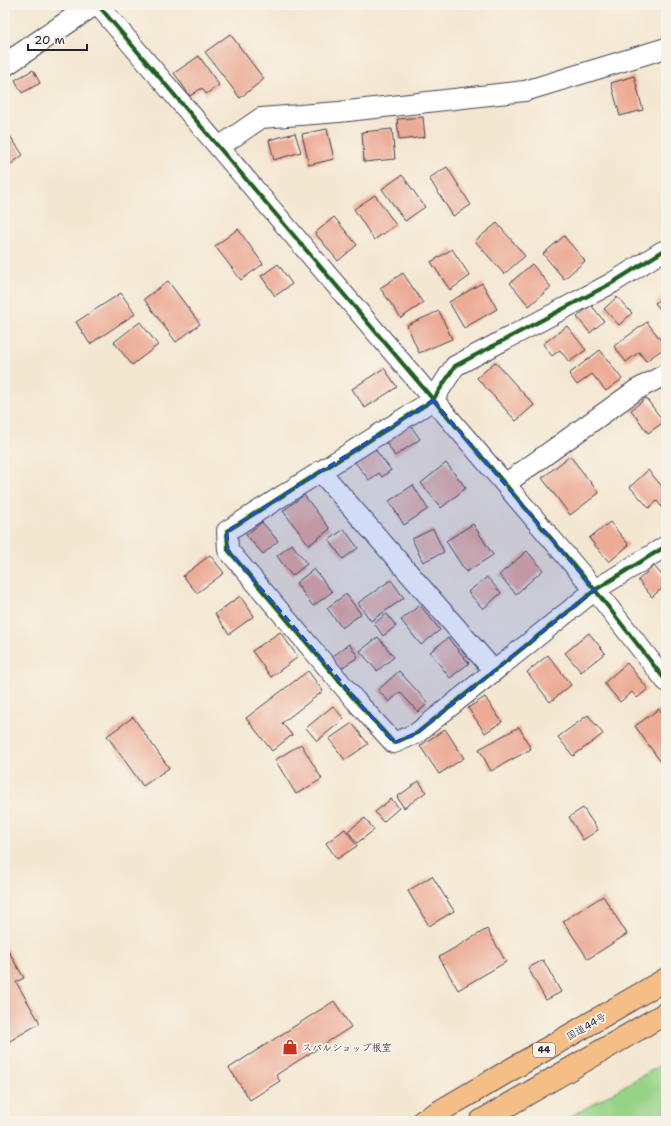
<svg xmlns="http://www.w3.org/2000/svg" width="671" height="1126" font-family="'Shantell Sans','Klee One',sans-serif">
  <rect width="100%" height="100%" fill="#f7f3e8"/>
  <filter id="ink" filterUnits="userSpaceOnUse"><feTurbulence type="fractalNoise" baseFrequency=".025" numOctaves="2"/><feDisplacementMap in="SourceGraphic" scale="8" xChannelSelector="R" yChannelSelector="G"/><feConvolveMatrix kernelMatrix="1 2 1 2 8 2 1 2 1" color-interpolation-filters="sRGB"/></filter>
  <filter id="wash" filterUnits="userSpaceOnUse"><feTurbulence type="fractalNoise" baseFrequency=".012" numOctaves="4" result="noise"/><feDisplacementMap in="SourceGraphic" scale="16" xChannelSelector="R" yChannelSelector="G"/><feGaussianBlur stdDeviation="0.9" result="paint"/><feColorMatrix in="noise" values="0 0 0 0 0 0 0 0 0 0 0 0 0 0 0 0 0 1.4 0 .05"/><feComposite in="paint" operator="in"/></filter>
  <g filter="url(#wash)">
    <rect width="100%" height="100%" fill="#f4e7d2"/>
    <path fill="#97d387" stroke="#5c7a61" d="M 666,1062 L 666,1121 L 563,1121 Z"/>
    <g id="blocks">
      <path fill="#ecab95" d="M 230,34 L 264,79 L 240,98 L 205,52 Z
        M 199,56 L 219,85 L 206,94 L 202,88 L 190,96 L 174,73 Z
        M 33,70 L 40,83 L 22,93 L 15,80 Z
        M 634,76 L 643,110 L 620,116 L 611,83 Z
        M 423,117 L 425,137 L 399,140 L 397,119 Z
        M 327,129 L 334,159 L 309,165 L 302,134 Z
        M 392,129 L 395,159 L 364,162 L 362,132 Z
        M 295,133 L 301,152 L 274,160 L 269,140 Z
        M 10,136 L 23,155 L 10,165 L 5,158 L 5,139 Z
        M 447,167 L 471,205 L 453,216 L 429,178 Z
        M 402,175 L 425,207 L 405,221 L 382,189 Z
        M 375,195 L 396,225 L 374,240 L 354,209 Z
        M 334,217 L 357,245 L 338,261 L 315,233 Z
        M 497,223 L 525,256 L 504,274 L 475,241 Z
        M 238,229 L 263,264 L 241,280 L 215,246 Z
        M 564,236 L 585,261 L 564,279 L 543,254 Z
        M 452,249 L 470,276 L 450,290 L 431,262 Z
        M 278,264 L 292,284 L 275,296 L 261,276 Z
        M 532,264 L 551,287 L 529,306 L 510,283 Z
        M 403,273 L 423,303 L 401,318 L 380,288 Z
        M 168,281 L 200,324 L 176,342 L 144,299 Z
        M 482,283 L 497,309 L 464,328 L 449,302 Z
        M 121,293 L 135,314 L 90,344 L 76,322 Z
        M 666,294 L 666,317 L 655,303 Z
        M 617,297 L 632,313 L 619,325 L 604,309 Z
        M 591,305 L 604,321 L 590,333 L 577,317 Z
        M 439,311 L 452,339 L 419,353 L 407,325 Z
        M 140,322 L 158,345 L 132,365 L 114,342 Z
        M 647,322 L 666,347 L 646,361 L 639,352 L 626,362 L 614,346 Z
        M 567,326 L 586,350 L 569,362 L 560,350 L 552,356 L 543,344 Z
        M 600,350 L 622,379 L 606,391 L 592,374 L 577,385 L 569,374 Z
        M 495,362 L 534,405 L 516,421 L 477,378 Z
        M 384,368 L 397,387 L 365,408 L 352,389 Z
        M 646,398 L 664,422 L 648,433 L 631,410 Z
        M 408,422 L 420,439 L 395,456 L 384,439 Z
        M 374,448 L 391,470 L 382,477 L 379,473 L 369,480 L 355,462 Z
        M 570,456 L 599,493 L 570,515 L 542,478 Z
        M 446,463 L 466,488 L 441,508 L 421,483 Z
        M 648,470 L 666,491 L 666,512 L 657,501 L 649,508 L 630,487 Z
        M 413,485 L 428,509 L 404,525 L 389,501 Z
        M 304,495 L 330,529 L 309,545 L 283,511 Z
        M 262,522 L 278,541 L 263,554 L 246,535 Z
        M 610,522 L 629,545 L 609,562 L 589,538 Z
        M 473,524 L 493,555 L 466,572 L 446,541 Z
        M 344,529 L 358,548 L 343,559 L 329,540 Z
        M 433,529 L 444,552 L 423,562 L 412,539 Z
        M 292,544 L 307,564 L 292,576 L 277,556 Z
        M 527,551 L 543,570 L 516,594 L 499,575 Z
        M 210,555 L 224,573 L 197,593 L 183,576 Z
        M 654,566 L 666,580 L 666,585 L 652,597 L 638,580 Z
        M 314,569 L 332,592 L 313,606 L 296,583 Z
        M 487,577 L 501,593 L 483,609 L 468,592 Z
        M 391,580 L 404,598 L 371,621 L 358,603 Z
        M 346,594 L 361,614 L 342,628 L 327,608 Z
        M 240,596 L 254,616 L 229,634 L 215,614 Z
        M 420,605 L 440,630 L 421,645 L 401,620 Z
        M 387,614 L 396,626 L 383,636 L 374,623 Z
        M 280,632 L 298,657 L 271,677 L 252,651 Z
        M 589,633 L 605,653 L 581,672 L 565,653 Z
        M 378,637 L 394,657 L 377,671 L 360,651 Z
        M 448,638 L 469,663 L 450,678 L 430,652 Z
        M 349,644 L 358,657 L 340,669 L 332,657 Z
        M 548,655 L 571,685 L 550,702 L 527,672 Z
        M 627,663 L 648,689 L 637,698 L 632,692 L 620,702 L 604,683 Z
        M 308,671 L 323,691 L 282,723 L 292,735 L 272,751 L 246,718 Z
        M 399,671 L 428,703 L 418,712 L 400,692 L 389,702 L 378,690 Z
        M 485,697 L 502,722 L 485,733 L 468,708 Z
        M 333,706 L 344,719 L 317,741 L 306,728 Z
        M 659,709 L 666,718 L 666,763 L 663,765 L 635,726 Z
        M 588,715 L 603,734 L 573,756 L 558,737 Z
        M 133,717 L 169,768 L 143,786 L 107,736 Z
        M 352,723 L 368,744 L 345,760 L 329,739 Z
        M 519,727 L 531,749 L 491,771 L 479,749 Z
        M 445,729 L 464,758 L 439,774 L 420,746 Z
        M 301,744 L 322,779 L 296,794 L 275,760 Z
        M 419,781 L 426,792 L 404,808 L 397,797 Z
        M 391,799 L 399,808 L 383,822 L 375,812 Z
        M 583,808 L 598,830 L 583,840 L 569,817 Z
        M 365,818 L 374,830 L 357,843 L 348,831 Z
        M 345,829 L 357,846 L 337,859 L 326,843 Z
        M 432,876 L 454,911 L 429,926 L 408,891 Z
        M 603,896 L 627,934 L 588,959 L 563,921 Z
        M 487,929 L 506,962 L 458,990 L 439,957 Z
        M 5,945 L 24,978 L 16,982 L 40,1023 L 5,1044 Z
        M 543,960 L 561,992 L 546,1000 L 528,968 Z
        M 334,1001 L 351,1027 L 276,1075 L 280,1081 L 250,1100 L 229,1068 Z"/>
    </g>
  </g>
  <g filter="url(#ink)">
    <use href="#blocks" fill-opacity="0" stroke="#424052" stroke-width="1"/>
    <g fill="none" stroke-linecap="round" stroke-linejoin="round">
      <defs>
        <path id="minor" d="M 98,5 L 595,590 L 666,681
          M 219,147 L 261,118 L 339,112 L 525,91 L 666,48
          M 666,251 L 663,251 L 612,283 L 455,366 L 433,400 L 227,531 L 228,550 L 355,700 L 394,743 L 417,733 L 595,590 L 666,546
          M 320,471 L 494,671
          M 505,484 L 636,390 L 666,374"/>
        <path id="tertiary" d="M 5,65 L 93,5"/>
        <path id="trunk" d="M 423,1121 L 666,979
          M 481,1121 L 666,1013"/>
      </defs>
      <use href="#minor" stroke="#424052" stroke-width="22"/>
      <use href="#tertiary" stroke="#424052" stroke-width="24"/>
      <use href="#trunk" stroke="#424052" stroke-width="24"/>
      <use href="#minor" stroke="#fff" stroke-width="20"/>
      <use href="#tertiary" stroke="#fff" stroke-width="22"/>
      <use href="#trunk" stroke="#f6be87" stroke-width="22"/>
      <defs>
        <path id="cycleway" d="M 98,5 L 595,590 L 666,681
          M 666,251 L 663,251 L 612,283 L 455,366 L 433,400 L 227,531 L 228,550 L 355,700 L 394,743 L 417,733 L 595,590 L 666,546"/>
      </defs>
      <use href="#cycleway" stroke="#f7f3e8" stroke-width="6"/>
      <use href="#cycleway" stroke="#1b5e20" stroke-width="4"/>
    </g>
  </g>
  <path fill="#1d4ed8" fill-opacity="0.2" stroke="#1d4ed8" stroke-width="3" stroke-dasharray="8 5" stroke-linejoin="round" d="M 433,400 L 595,590 L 417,733 L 394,743 L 228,550 L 227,531 Z"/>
  <defs>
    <symbol id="shop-bare" viewBox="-9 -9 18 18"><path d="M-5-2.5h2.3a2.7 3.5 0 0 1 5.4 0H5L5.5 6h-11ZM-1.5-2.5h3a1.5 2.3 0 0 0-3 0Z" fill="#c8321e" stroke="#f7f3e8" stroke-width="2.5" paint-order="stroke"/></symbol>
  </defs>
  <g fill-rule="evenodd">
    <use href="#shop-bare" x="279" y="1036" width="22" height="22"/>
  </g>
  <g text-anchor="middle" stroke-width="4" stroke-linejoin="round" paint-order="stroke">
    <rect fill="#f7f3e8" stroke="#62616f" stroke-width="1" x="533" y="1043" width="22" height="14" rx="3"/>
    <g font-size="9" font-weight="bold" fill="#22223b">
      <text x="544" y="1053">44</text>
    </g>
    <g font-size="10" fill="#22223b" stroke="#f7f3e8">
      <text transform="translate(586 1026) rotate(-30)" y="4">国道44号</text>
    </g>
    <g font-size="10" fill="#22223b" stroke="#f7f3e8" text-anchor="start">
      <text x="302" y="1051">スバルショップ根室</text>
    </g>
  </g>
  <rect width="671" height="1126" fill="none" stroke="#f7f3e8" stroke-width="20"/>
  <path d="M28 44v6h59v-6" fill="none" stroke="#22223b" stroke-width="2"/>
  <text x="34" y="44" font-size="12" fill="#22223b" stroke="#f7f3e8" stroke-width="3" paint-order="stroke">20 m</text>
</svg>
